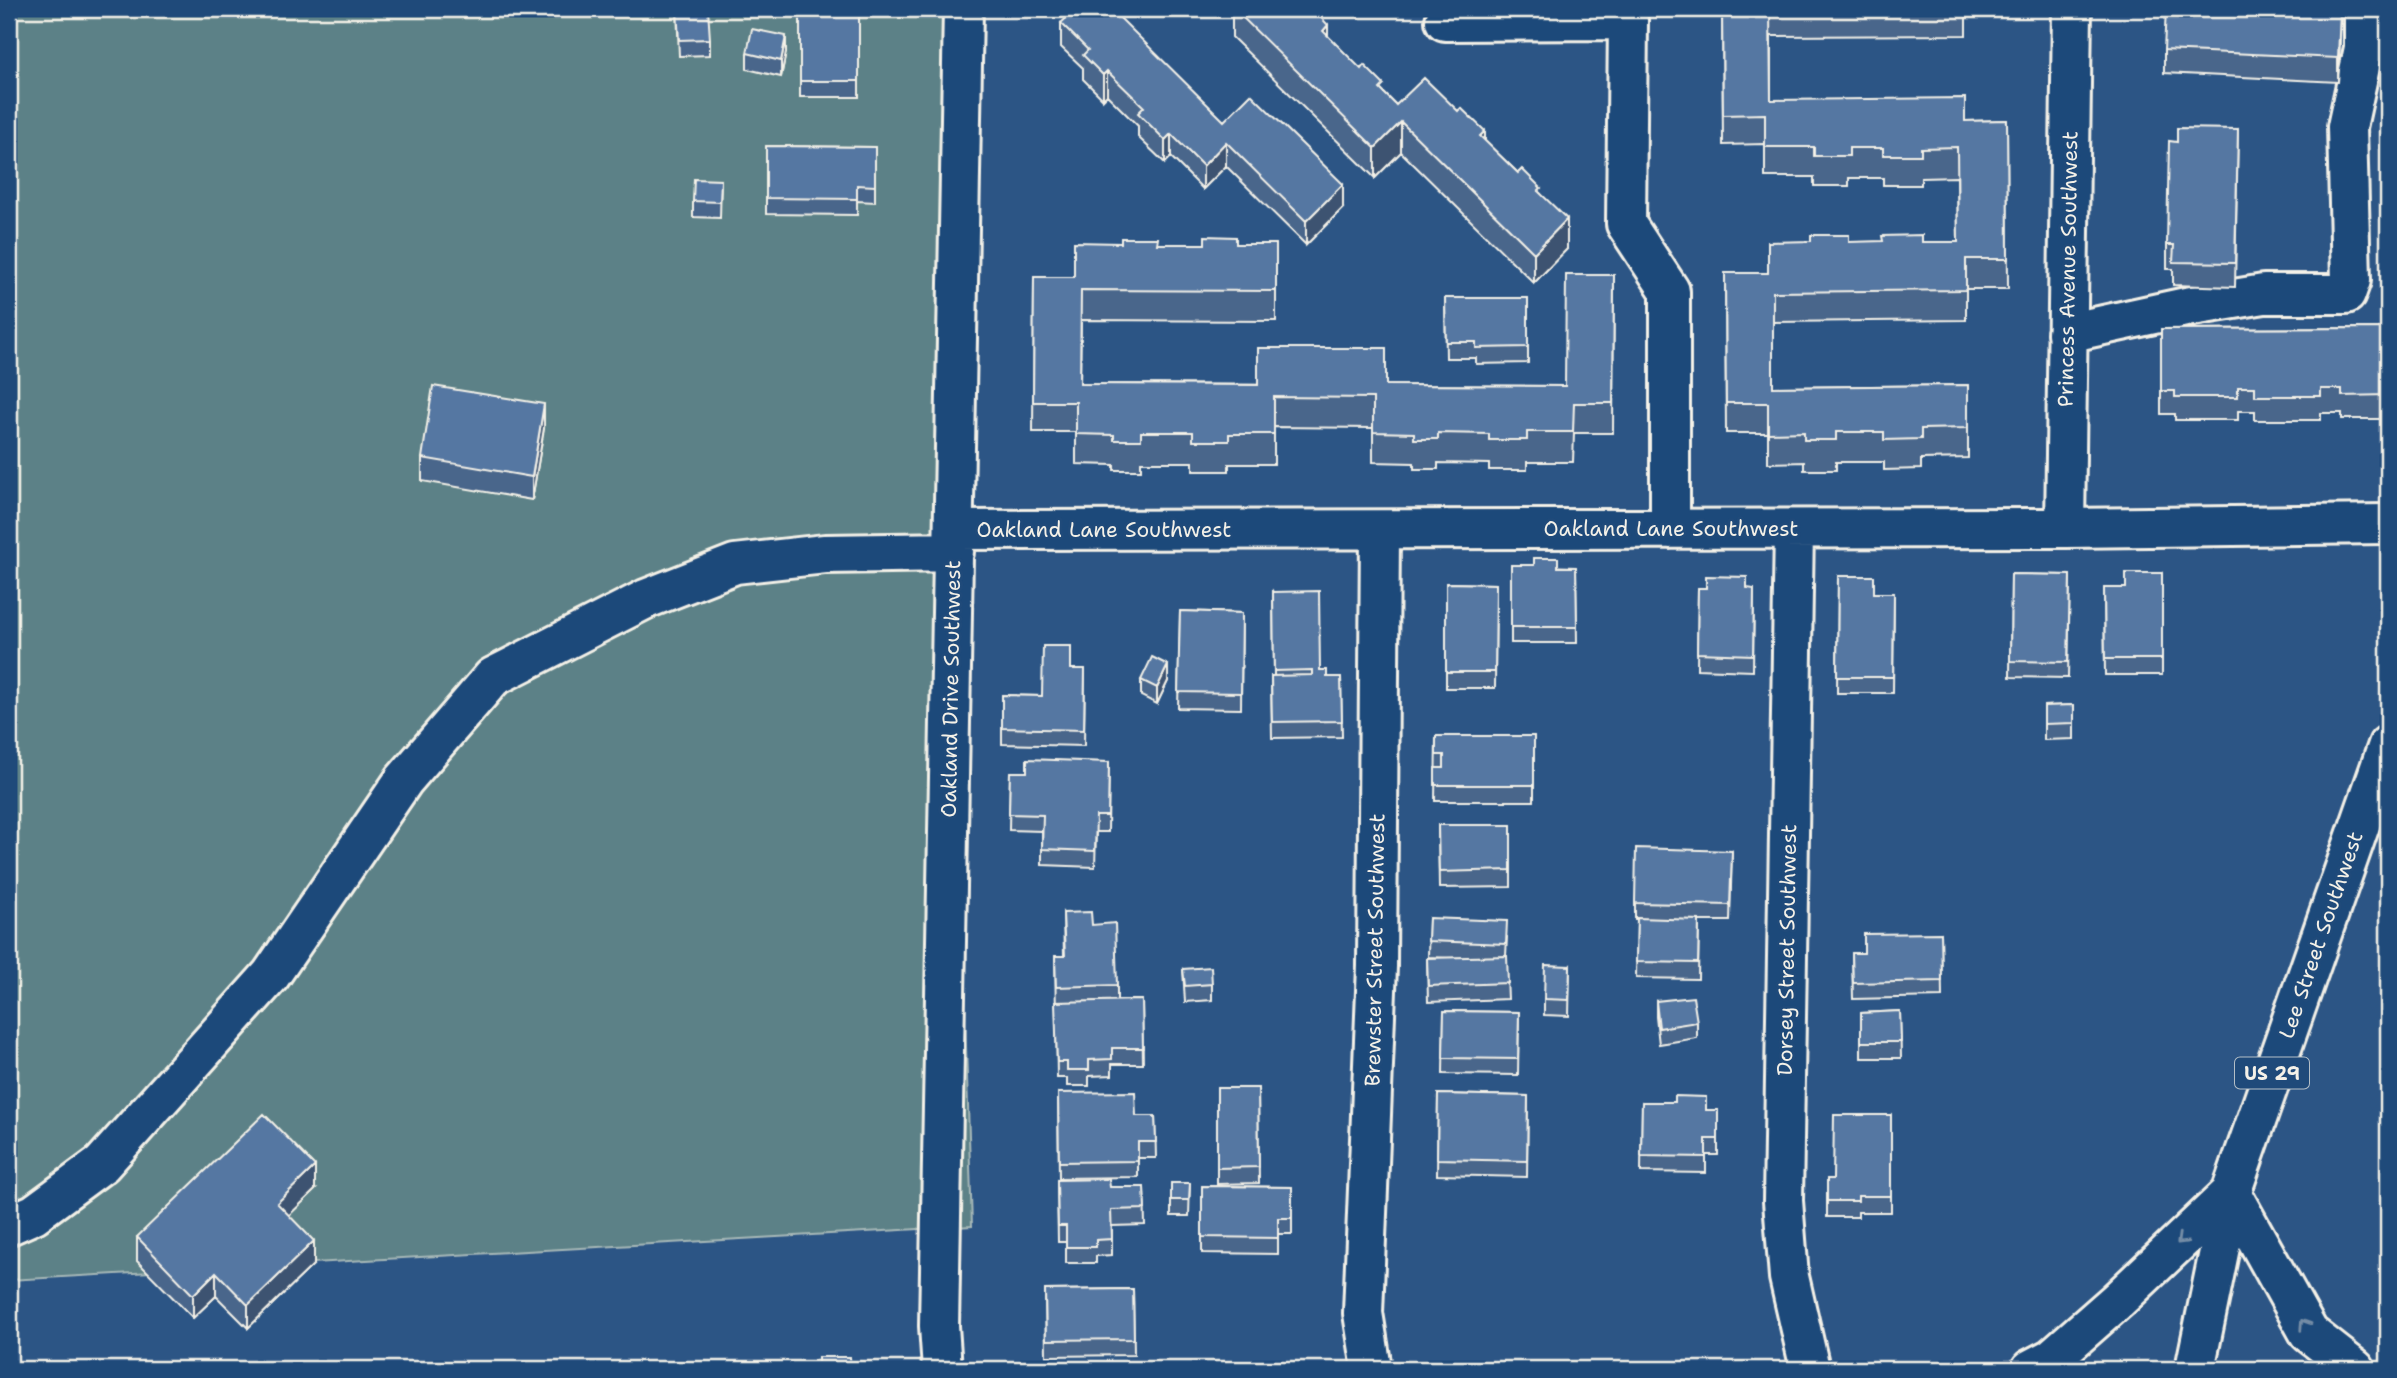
<svg xmlns="http://www.w3.org/2000/svg" width="2397" height="1378" font-family="'Shantell Sans',sans-serif">
  <rect width="100%" height="100%" fill="#2c5585"/>
  <filter id="ink" filterUnits="userSpaceOnUse"><feTurbulence type="fractalNoise" baseFrequency=".0143" numOctaves="2"/><feDisplacementMap in="SourceGraphic" scale="14" xChannelSelector="R" yChannelSelector="G"/><feConvolveMatrix kernelMatrix="1 2 1 2 8 2 1 2 1" color-interpolation-filters="sRGB"/></filter>
  <g filter="url(#ink)">
    <path fill="#5b8187" stroke="#a8b9b8" stroke-width="2" d="M 9,9 L 953,9 L 948,506 L 972,1226 L 9,1280 Z"/>
    <g fill="none" stroke-linecap="round" stroke-linejoin="round">
      <defs>
        <path id="minor" d="M 1445,21 L 1628,20 L 1626,224 L 1670,291 L 1670,529
          M 2067,333 L 2186,307 L 2264,294 L 2346,294 L 2351,280 L 2347,127 L 2364,48 L 2364,9
          M 2065,528 L 2072,9
          M 1794,529 L 1783,1201 L 1789,1277 L 1810,1369
          M 955,530 L 2065,528 L 2388,524
          M 9,1225 L 34,1214 L 102,1164 L 271,975 L 404,780 L 493,677 L 646,599 L 735,564 L 825,554 L 954,552
          M 942,1369 L 939,1326 L 963,9
          M 1372,1369 L 1363,1313 L 1377,966 L 1380,530"/>
        <path id="major" d="M 2231,1193 L 2309,1333 L 2355,1369
          M 2031,1369 L 2052,1358 L 2118,1300 L 2231,1193
          M 2195,1369 L 2231,1193 L 2388,745"/>
      </defs>
      <use href="#minor" stroke="#f4f1e8" stroke-width="44"/>
      <use href="#major" stroke="#f4f1e8" stroke-width="44"/>
      <use href="#minor" stroke="#1f4a7a" stroke-width="38"/>
      <use href="#major" stroke="#1f4a7a" stroke-width="38"/>
    </g>
    <path fill="#49668b" stroke="#f4f1e8" stroke-width="2" d="M 677,9 L 710,39 L 710,55 L 679,56 Z
      M 800,9 L 859,9 L 859,97 L 800,97 Z
      M 872,9 L 908,9 L 873,11 Z
      M 1232,9 L 1313,9 L 1328,37 L 1396,105 L 1485,141 L 1518,173 L 1541,194 L 1567,249 L 1534,283 L 1401,152 L 1375,178 L 1232,37 Z
      M 1722,9 L 1966,9 L 1966,35 L 1771,36 L 1771,100 L 1965,121 L 2007,120 L 2008,289 L 1966,289 L 1966,320 L 1773,322 L 1773,387 L 1968,385 L 1968,458 L 1921,459 L 1921,469 L 1884,470 L 1884,462 L 1836,462 L 1836,470 L 1804,470 L 1804,462 L 1768,463 L 1768,433 L 1726,433 L 1725,273 L 1768,273 L 1849,242 L 1958,242 L 1957,177 L 1921,178 L 1921,185 L 1883,185 L 1883,178 L 1849,178 L 1849,186 L 1814,186 L 1814,177 L 1765,177 L 1765,144 L 1723,145 Z
      M 2341,9 L 2338,82 L 2164,73 L 2164,50 Z
      M 1061,23 L 1224,121 L 1343,208 L 1306,245 L 1226,166 L 1203,189 L 1171,157 L 1165,163 L 1138,137 L 1138,126 L 1107,95 L 1103,99 L 1083,79 L 1083,68 L 1061,47 Z
      M 786,52 L 781,77 L 747,69 L 747,53 Z
      M 2238,129 L 2235,287 L 2173,285 L 2173,269 L 2167,269 L 2167,245 L 2177,142 Z
      M 766,146 L 875,147 L 875,202 L 857,201 L 857,215 L 766,214 Z
      M 721,180 L 720,218 L 693,217 L 693,201 Z
      M 1158,244 L 1276,244 L 1276,321 L 1081,320 L 1080,384 L 1565,386 L 1614,275 L 1613,433 L 1574,433 L 1573,462 L 1527,462 L 1527,470 L 1489,470 L 1489,464 L 1438,463 L 1438,469 L 1414,469 L 1414,463 L 1373,462 L 1373,428 L 1274,427 L 1274,464 L 1229,464 L 1229,471 L 1193,471 L 1193,462 L 1141,462 L 1141,470 L 1114,470 L 1114,465 L 1076,464 L 1076,432 L 1033,432 L 1034,277 L 1074,277 Z
      M 1445,298 L 1528,298 L 1528,363 L 1476,364 L 1476,358 L 1446,358 Z
      M 2388,328 L 2388,419 L 2342,419 L 2342,413 L 2321,413 L 2321,420 L 2255,420 L 2255,411 L 2238,411 L 2238,420 L 2175,420 L 2175,414 L 2161,414 L 2161,329 Z
      M 544,428 L 532,500 L 422,481 L 422,458 Z
      M 1511,565 L 1576,567 L 1577,643 L 1511,643 Z
      M 2162,573 L 2162,675 L 2105,675 L 2104,588 L 2126,588 Z
      M 2011,574 L 2070,575 L 2068,678 L 2010,677 Z
      M 1838,576 L 1874,593 L 1894,593 L 1893,693 L 1837,693 Z
      M 1446,583 L 1496,584 L 1495,688 L 1446,688 Z
      M 1698,588 L 1754,589 L 1753,671 L 1697,669 Z
      M 1273,592 L 1320,670 L 1327,677 L 1341,677 L 1342,737 L 1272,738 L 1271,676 L 1274,676 Z
      M 1180,611 L 1242,613 L 1241,709 L 1178,708 Z
      M 1071,669 L 1085,669 L 1084,746 L 1002,744 L 1002,695 L 1042,696 Z
      M 1141,680 L 1168,681 L 1157,704 L 1141,696 Z
      M 2074,705 L 2074,739 L 2044,740 L 2044,706 Z
      M 1436,736 L 1534,736 L 1534,801 L 1435,801 Z
      M 1109,762 L 1108,832 L 1096,832 L 1095,867 L 1042,865 L 1042,831 L 1009,830 L 1010,772 L 1027,772 Z
      M 1438,825 L 1511,825 L 1511,887 L 1439,888 Z
      M 1732,851 L 1730,921 L 1699,921 L 1698,979 L 1636,978 L 1637,919 L 1635,919 L 1635,903 Z
      M 1063,913 L 1117,985 L 1117,1000 L 1142,1000 L 1143,1064 L 1112,1064 L 1112,1075 L 1089,1076 L 1089,1086 L 1067,1086 L 1067,1078 L 1057,1078 L 1055,956 L 1064,956 Z
      M 1429,918 L 1507,937 L 1506,956 L 1508,999 L 1428,1002 L 1427,958 L 1447,958 L 1428,957 Z
      M 1941,933 L 1942,997 L 1853,999 L 1852,953 L 1864,953 Z
      M 1570,966 L 1569,1016 L 1544,1015 L 1544,999 Z
      M 1183,969 L 1212,984 L 1212,1000 L 1185,1002 Z
      M 1656,1001 L 1697,1022 L 1697,1038 L 1659,1044 L 1656,1017 Z
      M 1444,1011 L 1519,1012 L 1518,1075 L 1443,1074 Z
      M 1900,1011 L 1901,1058 L 1861,1058 L 1861,1013 Z
      M 1217,1088 L 1258,1088 L 1259,1183 L 1217,1184 Z
      M 1058,1093 L 1136,1116 L 1155,1116 L 1156,1158 L 1138,1158 L 1138,1177 L 1059,1178 Z
      M 1438,1094 L 1528,1096 L 1527,1177 L 1437,1175 Z
      M 1642,1102 L 1706,1110 L 1718,1110 L 1718,1155 L 1706,1155 L 1706,1173 L 1641,1172 Z
      M 1891,1115 L 1891,1212 L 1858,1212 L 1858,1217 L 1827,1217 L 1827,1179 L 1833,1179 Z
      M 1057,1180 L 1110,1187 L 1144,1187 L 1145,1225 L 1112,1226 L 1112,1255 L 1096,1256 L 1096,1263 L 1066,1263 L 1066,1242 L 1058,1242 Z
      M 1171,1183 L 1190,1183 L 1189,1216 L 1171,1216 Z
      M 1202,1186 L 1292,1187 L 1292,1234 L 1278,1234 L 1278,1254 L 1202,1253 Z
      M 315,1190 L 289,1215 L 314,1264 L 248,1328 L 216,1296 L 193,1318 L 137,1261 L 137,1237 Z
      M 1133,1289 L 1134,1355 L 1046,1356 L 1045,1290 Z"/>
    <path fill="#3c5371" stroke="#f4f1e8" stroke-width="2" d="M 2340,9 L 2341,18 L 2338,82 L 2338,58 Z
      M 1328,25 L 1328,55 L 1323,31 Z
      M 786,36 L 786,52 L 781,77 L 781,61 Z
      M 1107,71 L 1107,95 L 1103,99 L 1103,75 Z
      M 1401,122 L 1401,152 L 1375,178 L 1375,148 Z
      M 1485,131 L 1485,161 L 1480,136 Z
      M 1171,134 L 1171,157 L 1165,163 L 1165,140 Z
      M 1226,142 L 1226,166 L 1203,189 L 1203,166 Z
      M 1343,184 L 1343,208 L 1306,245 L 1306,221 Z
      M 1567,219 L 1567,249 L 1534,283 L 1534,253 Z
      M 544,404 L 544,428 L 532,500 L 532,477 Z
      M 1168,665 L 1168,681 L 1157,704 L 1157,688 Z
      M 315,1166 L 315,1190 L 277,1227 L 277,1203 Z
      M 314,1241 L 314,1264 L 248,1328 L 248,1305 Z
      M 216,1272 L 216,1296 L 193,1318 L 193,1295 Z"/>
    <path fill="#5577a2" stroke="#f4f1e8" stroke-width="2" d="M 677,9 L 708,9 L 710,39 L 679,40 Z
      M 800,9 L 859,9 L 859,81 L 800,81 Z
      M 1076,9 L 1111,9 L 1224,121 L 1251,94 L 1343,184 L 1306,221 L 1226,142 L 1203,166 L 1171,134 L 1165,140 L 1138,113 L 1144,107 L 1107,71 L 1103,75 L 1083,55 L 1088,50 L 1061,23 Z
      M 1234,9 L 1313,9 L 1328,25 L 1323,31 L 1361,69 L 1364,65 L 1384,85 L 1380,89 L 1396,105 L 1424,78 L 1458,111 L 1461,108 L 1485,131 L 1480,136 L 1518,173 L 1522,169 L 1541,188 L 1538,191 L 1567,219 L 1534,253 L 1401,122 L 1375,148 Z
      M 1722,9 L 1770,9 L 1771,100 L 1965,98 L 1965,121 L 2007,120 L 2008,259 L 1966,259 L 1966,290 L 1773,292 L 1773,387 L 1968,385 L 1968,428 L 1921,429 L 1921,439 L 1884,440 L 1884,432 L 1836,432 L 1836,440 L 1804,440 L 1804,432 L 1768,433 L 1768,403 L 1726,403 L 1725,273 L 1768,273 L 1768,242 L 1811,241 L 1811,235 L 1849,235 L 1849,242 L 1883,241 L 1882,236 L 1922,235 L 1922,242 L 1958,242 L 1957,147 L 1921,148 L 1921,155 L 1883,155 L 1883,148 L 1849,148 L 1849,156 L 1814,156 L 1814,147 L 1765,147 L 1765,114 L 1723,115 Z
      M 2166,9 L 2340,9 L 2338,58 L 2164,50 Z
      M 752,29 L 786,36 L 781,61 L 747,53 Z
      M 2177,128 L 2238,129 L 2235,263 L 2173,262 L 2174,245 L 2167,245 L 2169,141 L 2177,142 Z
      M 766,146 L 875,147 L 875,186 L 857,185 L 857,199 L 766,198 Z
      M 694,179 L 721,180 L 720,202 L 693,201 Z
      M 1205,236 L 1236,237 L 1236,244 L 1276,244 L 1276,291 L 1081,290 L 1080,384 L 1258,385 L 1258,348 L 1386,348 L 1386,385 L 1565,386 L 1566,275 L 1614,275 L 1613,403 L 1574,403 L 1573,432 L 1527,432 L 1527,440 L 1489,440 L 1489,434 L 1438,433 L 1438,439 L 1414,439 L 1414,433 L 1373,432 L 1373,398 L 1274,397 L 1274,434 L 1229,434 L 1229,441 L 1193,441 L 1193,432 L 1141,432 L 1141,440 L 1114,440 L 1114,435 L 1076,434 L 1076,402 L 1033,402 L 1034,277 L 1074,277 L 1074,242 L 1121,243 L 1121,238 L 1158,238 L 1157,244 L 1205,244 Z
      M 1445,298 L 1528,298 L 1528,347 L 1476,348 L 1476,342 L 1446,342 Z
      M 2388,328 L 2388,395 L 2342,396 L 2342,389 L 2321,389 L 2321,396 L 2255,396 L 2255,387 L 2238,387 L 2238,397 L 2175,397 L 2175,391 L 2161,391 L 2161,329 Z
      M 433,386 L 544,404 L 532,477 L 422,458 Z
      M 1534,558 L 1558,558 L 1558,567 L 1576,567 L 1577,627 L 1511,627 L 1511,565 L 1534,565 Z
      M 2126,573 L 2162,573 L 2162,659 L 2105,659 L 2104,588 L 2126,588 Z
      M 2011,574 L 2070,575 L 2068,662 L 2010,661 Z
      M 1706,576 L 1747,577 L 1747,588 L 1754,589 L 1753,655 L 1697,653 L 1698,588 L 1706,588 Z
      M 1838,576 L 1874,576 L 1874,593 L 1894,593 L 1893,677 L 1837,677 Z
      M 1446,583 L 1496,584 L 1495,672 L 1446,672 Z
      M 1319,591 L 1320,670 L 1327,670 L 1327,677 L 1341,677 L 1342,721 L 1272,722 L 1271,676 L 1312,675 L 1312,670 L 1274,671 L 1273,592 Z
      M 1180,611 L 1242,613 L 1241,693 L 1178,692 Z
      M 1043,646 L 1071,646 L 1071,669 L 1085,669 L 1084,730 L 1002,728 L 1002,695 L 1042,696 Z
      M 1152,657 L 1168,665 L 1157,688 L 1141,680 Z
      M 2074,705 L 2074,723 L 2044,724 L 2044,706 Z
      M 1436,736 L 1534,736 L 1534,785 L 1435,785 L 1435,768 L 1444,768 L 1444,755 L 1436,755 Z
      M 1027,759 L 1109,762 L 1108,816 L 1096,816 L 1095,851 L 1042,849 L 1043,815 L 1009,814 L 1010,772 L 1027,772 Z
      M 1438,825 L 1511,825 L 1511,870 L 1439,872 Z
      M 1636,848 L 1732,851 L 1730,905 L 1635,903 Z
      M 1091,912 L 1092,925 L 1115,923 L 1117,985 L 1056,987 L 1055,956 L 1065,956 L 1063,913 Z
      M 1429,918 L 1507,921 L 1506,944 L 1428,941 Z
      M 1637,918 L 1699,920 L 1698,963 L 1636,962 Z
      M 1941,933 L 1942,981 L 1853,983 L 1852,953 L 1864,953 L 1864,934 Z
      M 1507,956 L 1508,983 L 1428,986 L 1427,958 Z
      M 1545,965 L 1570,966 L 1569,1000 L 1544,999 Z
      M 1211,967 L 1212,984 L 1185,986 L 1183,969 Z
      M 1693,997 L 1697,1022 L 1659,1028 L 1656,1001 Z
      M 1142,1000 L 1143,1048 L 1112,1048 L 1112,1059 L 1089,1060 L 1089,1070 L 1067,1070 L 1067,1062 L 1057,1062 L 1055,1002 Z
      M 1444,1011 L 1519,1012 L 1518,1059 L 1443,1058 Z
      M 1900,1011 L 1901,1042 L 1861,1042 L 1861,1013 Z
      M 1217,1088 L 1258,1088 L 1259,1167 L 1217,1168 Z
      M 1135,1092 L 1136,1116 L 1155,1116 L 1156,1142 L 1138,1142 L 1138,1161 L 1059,1162 L 1058,1093 Z
      M 1438,1094 L 1528,1096 L 1527,1161 L 1437,1159 Z
      M 1675,1096 L 1706,1097 L 1706,1110 L 1718,1110 L 1718,1139 L 1706,1139 L 1706,1157 L 1641,1156 L 1642,1102 L 1675,1102 Z
      M 264,1114 L 315,1166 L 277,1203 L 314,1241 L 248,1305 L 216,1272 L 193,1295 L 137,1237 Z
      M 1834,1115 L 1891,1115 L 1891,1196 L 1858,1196 L 1858,1201 L 1827,1201 L 1827,1179 L 1833,1179 Z
      M 1109,1179 L 1110,1187 L 1144,1187 L 1145,1209 L 1111,1210 L 1112,1239 L 1096,1240 L 1096,1247 L 1066,1247 L 1066,1226 L 1058,1226 L 1057,1180 Z
      M 1171,1183 L 1190,1183 L 1189,1200 L 1171,1200 Z
      M 1202,1186 L 1292,1187 L 1292,1218 L 1278,1218 L 1278,1238 L 1202,1237 Z
      M 1133,1289 L 1134,1339 L 1046,1340 L 1045,1290 Z
      M 818,1357 L 850,1357 L 851,1369 L 818,1369 Z
      M 1099,1362 L 1100,1369 L 1051,1369 L 1050,1365 Z"/>
    <defs><path id="oneway-chevron" d="M-2-3.5L2.5 0L-2 3.5" fill="none" stroke-width="1.6" stroke-linecap="round" stroke-linejoin="round" transform="scale(1.75)"/></defs>
    <g stroke="#748da6">
      <use href="#oneway-chevron" transform="translate(2181 1240) rotate(136)"/>
      <use href="#oneway-chevron" transform="translate(2304 1324) rotate(-123)"/>
    </g>
  </g>
  <g text-anchor="middle" stroke-width="6" stroke-linejoin="round" paint-order="stroke">
    <rect fill="#1f4a7a" stroke="#b4bfc7" stroke-width="2" x="2235" y="1057.5" width="74" height="31" rx="5"/>
    <g font-size="19" font-weight="bold" fill="#f4f1e8">
      <text x="2272" y="1080">US 29</text>
    </g>
    <g font-size="21" fill="#f4f1e8" stroke="#1f4a7a">
      <text transform="translate(2068 269) rotate(-89)" y="7">Princess Avenue Southwest</text>
      <text x="1671" y="536">Oakland Lane Southwest</text>
      <text x="1104" y="537">Oakland Lane Southwest</text>
      <text transform="translate(951 689) rotate(-89)" y="7">Oakland Drive Southwest</text>
      <text transform="translate(2321 935) rotate(-71)" y="7">Lee Street Southwest</text>
      <text transform="translate(1375 950) rotate(-89)" y="7">Brewster Street Southwest</text>
      <text transform="translate(1787 950) rotate(-89)" y="7">Dorsey Street Southwest</text>
    </g>
  </g>
  <rect width="2397" height="1378" fill="none" stroke="#1f4a7a" stroke-width="35"/>
  <rect x="18" y="18" width="2362" height="1343" fill="none" stroke="#f4f1e8" stroke-width="2.5" filter="url(#ink)"/>
</svg>
